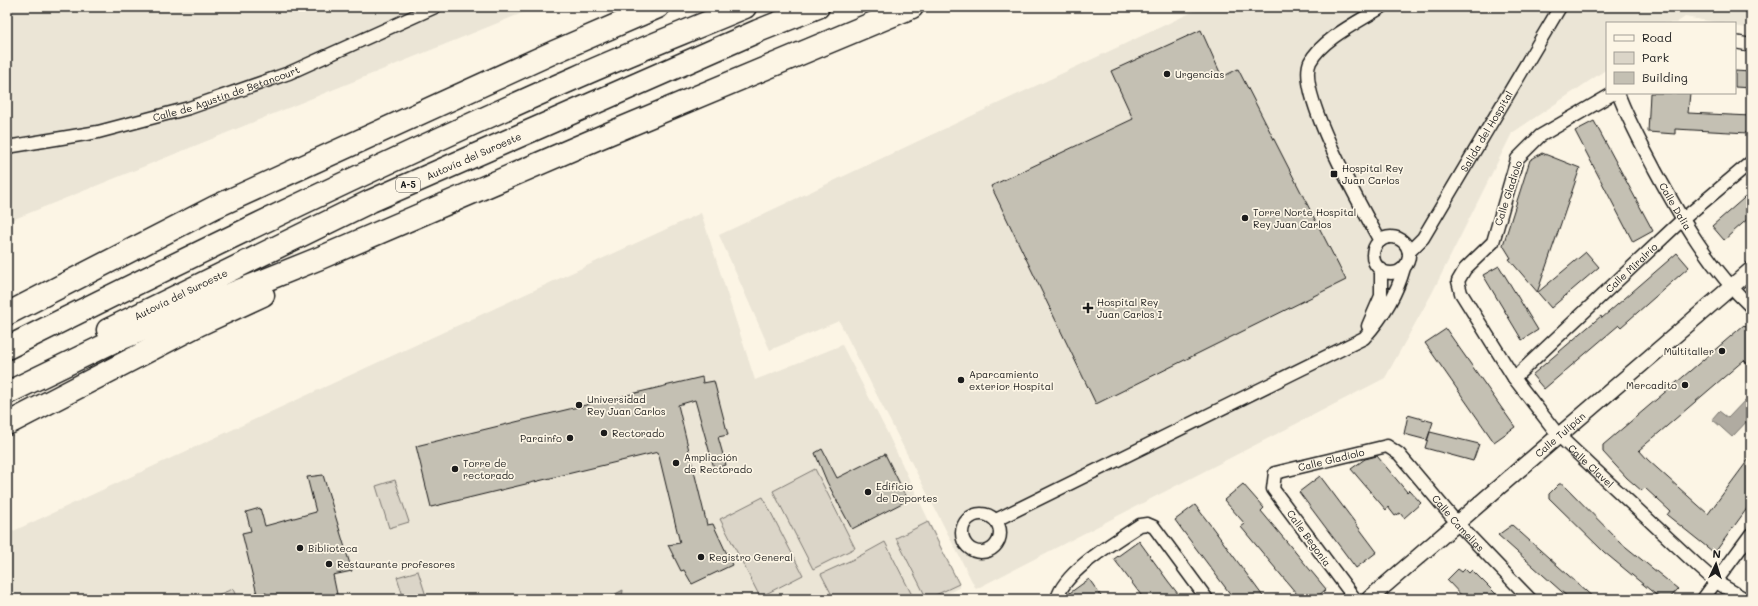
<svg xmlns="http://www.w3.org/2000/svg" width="1758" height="606" font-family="Mali,sans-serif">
  <rect width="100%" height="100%" fill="#fcf5e5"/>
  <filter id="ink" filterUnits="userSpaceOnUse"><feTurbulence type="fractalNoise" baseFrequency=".025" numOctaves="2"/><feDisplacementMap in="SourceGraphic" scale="8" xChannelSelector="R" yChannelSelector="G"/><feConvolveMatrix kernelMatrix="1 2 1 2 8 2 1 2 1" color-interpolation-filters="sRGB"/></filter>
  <g filter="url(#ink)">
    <path fill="#ebe5d6" d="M 7,7 L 537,7 L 7,222 Z
      M 1203,7 L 1751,7 L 1751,29 L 1735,26 L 1735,23 L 1719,23 L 1685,17 L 1676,23 L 1607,23 L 1607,69 L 1512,133 L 1431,295 L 1385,378 L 976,589 L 839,321 L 770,350 L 719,235 Z
      M 701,213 L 755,380 L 842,345 L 886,430 L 960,587 L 938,599 L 7,599 L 7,534 Z"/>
    <path fill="#dbd5c8" stroke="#7c7872" d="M 815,469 L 855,548 L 813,569 L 773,491 Z
      M 395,480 L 409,522 L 389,528 L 376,486 Z
      M 763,497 L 803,575 L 760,597 L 720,519 Z
      M 928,522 L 959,584 L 927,599 L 896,538 Z
      M 885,542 L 914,599 L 834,599 L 821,574 L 856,558 Z
      M 418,571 L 427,599 L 404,599 L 397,577 Z
      M 233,589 L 237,599 L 207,599 Z"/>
    <path fill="#b0aba1" stroke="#75726c" d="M 1748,397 L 1751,399 L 1751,417 L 1732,437 L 1712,419 L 1719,411 L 1728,418 Z
      M 623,590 L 622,599 L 606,599 Z"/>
    <path fill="#c4c0b3" stroke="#1c1c1c" d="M 1201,30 L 1222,77 L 1238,69 L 1346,280 L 1096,404 L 991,186 L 1133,119 L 1111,71 Z
      M 1735,71 L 1751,72 L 1751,88 L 1735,87 Z
      M 1650,93 L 1690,93 L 1688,113 L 1751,116 L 1751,127 L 1748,127 L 1748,133 L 1675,129 L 1675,134 L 1648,132 Z
      M 1594,121 L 1653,231 L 1633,242 L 1575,131 Z
      M 1542,153 L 1580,168 L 1537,293 L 1586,252 L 1599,267 L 1551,308 L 1509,259 L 1511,258 L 1503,245 L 1530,160 Z
      M 1751,192 L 1751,216 L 1724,240 L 1712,226 Z
      M 1677,253 L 1689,267 L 1621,327 L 1619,325 L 1544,389 L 1532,375 L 1601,316 L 1602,318 Z
      M 1499,266 L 1538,330 L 1522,340 L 1483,275 Z
      M 1744,325 L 1751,332 L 1751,368 L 1744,360 L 1639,450 L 1648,460 L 1708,514 L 1751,456 L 1751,503 L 1716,551 L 1712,551 L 1667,515 L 1670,511 L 1645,488 L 1642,491 L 1627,478 L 1603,452 L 1603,445 Z
      M 1446,329 L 1515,427 L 1494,442 L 1425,343 Z
      M 702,377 L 703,383 L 714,381 L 728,435 L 718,437 L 726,465 L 714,468 L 695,400 L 678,405 L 707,525 L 713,524 L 732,565 L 692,584 L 684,570 L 681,571 L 668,545 L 680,543 L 658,452 L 431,507 L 416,446 Z
      M 1408,415 L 1433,422 L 1427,440 L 1404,434 Z
      M 1430,432 L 1479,444 L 1473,461 L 1425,448 Z
      M 822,449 L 837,478 L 885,454 L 908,500 L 852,529 L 827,482 L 815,453 Z
      M 1377,456 L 1407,492 L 1409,490 L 1421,503 L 1404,518 L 1400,513 L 1395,516 L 1388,507 L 1386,510 L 1351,469 L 1365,459 Z
      M 323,475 L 352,571 L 333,575 L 338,599 L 267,599 L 266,593 L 257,594 L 242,533 L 251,531 L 246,512 L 260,508 L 265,526 L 316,512 L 307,477 Z
      M 1320,476 L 1377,552 L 1356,568 L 1299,492 Z
      M 1243,484 L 1264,508 L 1261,511 L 1326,589 L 1315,599 L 1301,599 L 1241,527 L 1245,524 L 1224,500 Z
      M 1559,484 L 1563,484 L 1621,543 L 1678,589 L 1669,599 L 1661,599 L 1604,552 L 1549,498 L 1549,494 Z
      M 1195,505 L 1212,527 L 1265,599 L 1234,599 L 1183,531 L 1175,520 Z
      M 1512,525 L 1595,599 L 1570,599 L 1498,535 Z
      M 1139,541 L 1168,581 L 1182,599 L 1144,599 L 1114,559 Z
      M 1458,569 L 1462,572 L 1465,569 L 1469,573 L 1472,570 L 1501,599 L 1465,599 L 1447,580 Z
      M 1089,579 L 1103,599 L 1065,599 L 1067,595 Z"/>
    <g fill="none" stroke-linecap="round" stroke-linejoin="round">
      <defs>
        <g id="minor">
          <path d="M 1735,42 L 1751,45"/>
          <path id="s1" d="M 1614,93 L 1540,136 L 1517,159 L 1493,242 L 1465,269 L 1458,281 L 1461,293 L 1514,378 L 1559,436 L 1698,566 L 1716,582 L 1745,599"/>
          <path id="s2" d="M 1618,93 C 1628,120 1642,145 1655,170 C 1682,220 1710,268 1751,307"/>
          <path id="s3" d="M 7,147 L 98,132 L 189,108 L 289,73 L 435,7"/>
          <circle cx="1391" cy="255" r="18"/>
          <path d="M 1380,241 C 1363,210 1296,93 1310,62 C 1322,39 1360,21 1382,7"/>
          <path id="s4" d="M 1409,252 L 1423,238 L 1560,7"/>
          <path d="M 1368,326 L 1381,296 L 1381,269"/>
          <path id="s5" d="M 1514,378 L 1682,220 L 1751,162"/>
          <circle cx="981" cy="533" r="19"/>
          <path d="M 996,520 L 1364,338 C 1382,318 1397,294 1404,268"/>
          <path d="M 1057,599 C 1064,571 1116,541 1140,525 L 1147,524 L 1154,527 L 1207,599"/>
          <path id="s6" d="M 1355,599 L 1273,489 L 1275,473 L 1387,446 L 1399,454 L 1457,523 L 1530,599"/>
          <path d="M 1703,599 L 1751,534"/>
        </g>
        <g id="tertiary">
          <path id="s7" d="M 1369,599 L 1751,270"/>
        </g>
        <g id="motorway">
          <path d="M 7,314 L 215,207 L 554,52 L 658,7"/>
          <path id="s8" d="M 108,330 L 371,201 L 758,31 L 818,7"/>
          <path d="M 7,348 C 194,254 383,162 575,78 C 631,53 688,31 745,7"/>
          <path d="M 7,393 L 110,343 L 320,258 L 601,137 L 912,7"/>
          <path d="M 7,424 L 198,325 L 263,295"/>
        </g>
      </defs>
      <use href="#minor" stroke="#1c1c1c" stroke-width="15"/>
      <use href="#tertiary" stroke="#1c1c1c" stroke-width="18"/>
      <use href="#motorway" stroke="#1c1c1c" stroke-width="25"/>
      <use href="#minor" stroke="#fcf5e5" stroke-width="12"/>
      <use href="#tertiary" stroke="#fcf5e5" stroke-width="15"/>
      <use href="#motorway" stroke="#fcf5e5" stroke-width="22"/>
    </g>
  </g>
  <g fill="#1c1c1c" stroke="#fcf5e5" stroke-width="1.5">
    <circle cx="1167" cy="74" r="4"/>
    <rect x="1330" y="170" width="8" height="8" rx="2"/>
    <circle cx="1245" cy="218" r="4"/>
    <path d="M1086 302h4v4h4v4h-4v4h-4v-4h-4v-4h4z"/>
    <circle cx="1722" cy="351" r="4"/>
    <circle cx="961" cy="380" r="4"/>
    <circle cx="1685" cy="385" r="4"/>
    <circle cx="579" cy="405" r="4"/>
    <circle cx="604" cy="433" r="4"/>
    <circle cx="570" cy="438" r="4"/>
    <circle cx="676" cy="463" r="4"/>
    <circle cx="455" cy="469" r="4"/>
    <circle cx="868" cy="492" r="4"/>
    <circle cx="300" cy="548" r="4"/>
    <circle cx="701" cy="557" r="4"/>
    <circle cx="329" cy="564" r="4"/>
  </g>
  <g text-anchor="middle" stroke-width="3.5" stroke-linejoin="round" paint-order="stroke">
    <rect fill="#fcf5e5" stroke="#5f5d58" stroke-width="1" x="396" y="178" width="24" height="14" rx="3"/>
    <g font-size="9" font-weight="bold" fill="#1c1c1c">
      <text x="408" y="188">A-5</text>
    </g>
    <g font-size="10" fill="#1c1c1c" stroke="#fcf5e5" text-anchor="start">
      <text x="1175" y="78">Urgencias</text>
      <text x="1342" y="172">Hospital Rey<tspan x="1342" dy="12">Juan Carlos</tspan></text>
      <text x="1253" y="216">Torre Norte Hospital<tspan x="1253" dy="12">Rey Juan Carlos</tspan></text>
      <text x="1097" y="306">Hospital Rey<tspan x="1097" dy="12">Juan Carlos I</tspan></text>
      <text x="1714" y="355" text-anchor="end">Multitaller</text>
      <text x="969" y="378">Aparcamiento<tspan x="969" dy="12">exterior Hospital</tspan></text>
      <text x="1677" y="389" text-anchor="end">Mercadito</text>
      <text x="587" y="403">Universidad<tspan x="587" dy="12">Rey Juan Carlos</tspan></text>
      <text x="612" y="437">Rectorado</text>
      <text x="562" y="442" text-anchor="end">Parainfo</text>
      <text x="684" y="461">Ampliación<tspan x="684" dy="12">de Rectorado</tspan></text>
      <text x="463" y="467">Torre de<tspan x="463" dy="12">rectorado</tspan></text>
      <text x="876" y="490">Edificio<tspan x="876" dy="12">de Deportes</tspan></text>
      <text x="308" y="552">Biblioteca</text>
      <text x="709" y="561">Registro General</text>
      <text x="337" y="568">Restaurante profesores</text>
    </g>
    <g font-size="10" fill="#1c1c1c" stroke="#fcf5e5">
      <text dy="4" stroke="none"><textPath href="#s3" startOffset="226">Calle de Agustín de Betancourt</textPath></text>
      <text dy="4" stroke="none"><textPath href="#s4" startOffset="144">Salida del Hospital</textPath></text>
      <text dy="4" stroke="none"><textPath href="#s8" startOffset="405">Autovía del Suroeste</textPath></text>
      <text transform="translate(1508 193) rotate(-72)" y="4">Calle Gladiolo</text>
      <text dy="4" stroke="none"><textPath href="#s2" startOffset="127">Calle Dalia</textPath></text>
      <text dy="4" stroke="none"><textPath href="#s5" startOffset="161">Calle Miralrío</textPath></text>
      <text dy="4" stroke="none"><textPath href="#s8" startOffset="81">Autovía del Suroeste</textPath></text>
      <text dy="4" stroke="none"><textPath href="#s7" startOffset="252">Calle Tulipán</textPath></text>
      <text dy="4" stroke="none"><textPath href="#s6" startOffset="211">Calle Gladiolo</textPath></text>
      <text dy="4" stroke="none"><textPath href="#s1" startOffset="487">Calle Clavel</textPath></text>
      <text dy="4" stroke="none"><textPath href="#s6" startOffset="374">Calle Camelias</textPath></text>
      <text transform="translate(1309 538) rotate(54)" y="4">Calle Begonia</text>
    </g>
  </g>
  <rect width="1758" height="606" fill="none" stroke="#fcf5e5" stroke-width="24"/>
  <rect x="12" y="12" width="1734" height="582" fill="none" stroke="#1c1c1c" stroke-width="1.5" filter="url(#ink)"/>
  <rect x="1606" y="22" width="130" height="72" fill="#fcf5e5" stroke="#a29e95"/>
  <rect x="1614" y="35" width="20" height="6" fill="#fcf5e5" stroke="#a29e95"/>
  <text x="1642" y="42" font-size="12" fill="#1c1c1c">Road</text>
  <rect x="1614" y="52" width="20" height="12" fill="#dbd5c8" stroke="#a29e95"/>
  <text x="1642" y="62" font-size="12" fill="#1c1c1c">Park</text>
  <rect x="1614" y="72" width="20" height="12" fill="#c4c0b3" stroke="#a29e95"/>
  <text x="1642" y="82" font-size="12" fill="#1c1c1c">Building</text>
  <g transform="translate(1716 564) rotate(4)" stroke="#fcf5e5" stroke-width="3" paint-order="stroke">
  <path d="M0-3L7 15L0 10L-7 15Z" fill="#1c1c1c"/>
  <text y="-6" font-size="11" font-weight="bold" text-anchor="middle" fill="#1c1c1c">N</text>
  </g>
</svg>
